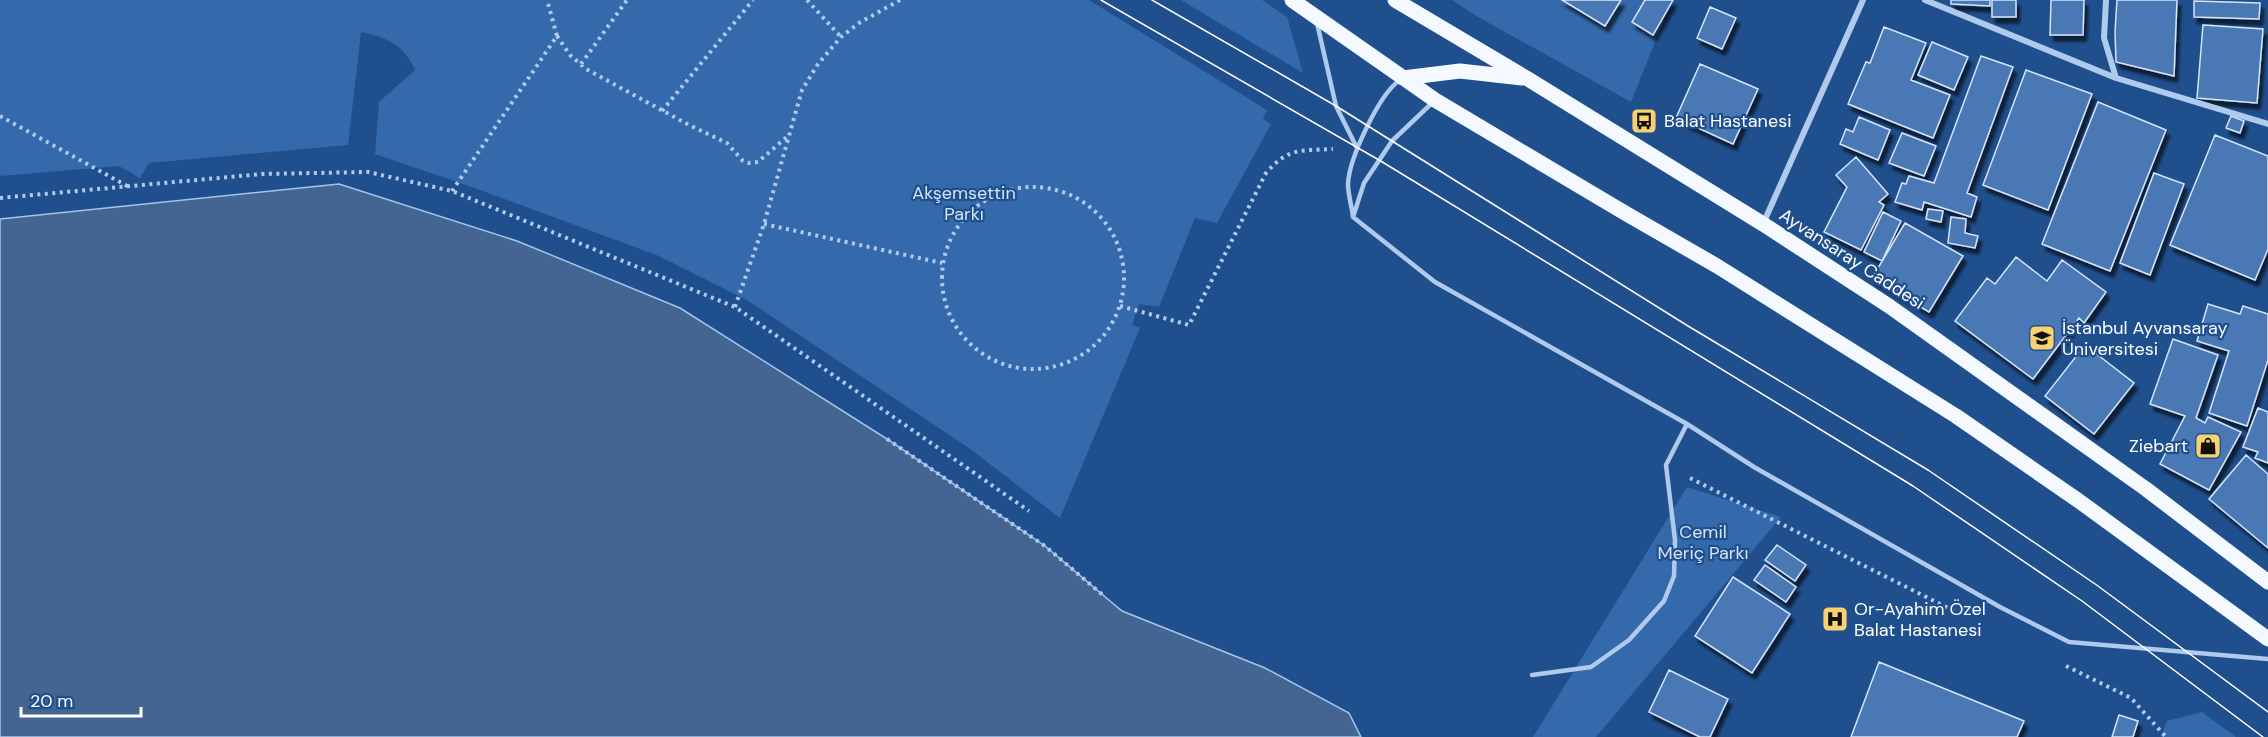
<svg xmlns="http://www.w3.org/2000/svg" width="2268" height="737" font-family="'DM Sans',sans-serif">
  <defs>
    <filter id="shadow"><feDropShadow dx="3.5" dy="6" stdDeviation="1.5" flood-color="#0009"/></filter>
  </defs>
  <rect width="100%" height="100%" fill="#204f8d"/>
  <path fill="#3469ab" d="M 0,0 L 1089,0 L 1267,110 L 1263,119 L 1271,124 L 1217,223 L 1195,218 L 1159,307 L 1139,304 L 1132,325 L 1140,328 L 1060,518 L 969,448 L 747,300 L 659,256 L 469,186 L 375,154 L 379,102 L 415,70 C 404,45 387,37 361,32 L 348,145 L 149,163 L 140,178 L 119,166 L 0,176 Z
    M 1181,0 L 1262,0 L 1287,17 L 1303,73 Z
    M 1452,0 L 1672,0 L 1631,102 L 1478,17 Z
    M 1687,487 L 1781,517 L 1596,737 L 1533,737 Z
    M 2202,712 L 2236,737 L 2161,737 L 2167,721 Z"/>
  <path fill="#446592" stroke="#a2c5ed" stroke-width="1.5" d="M 339,184 L 517,241 L 680,308 L 887,439 L 1045,546 L 1122,611 L 1265,668 L 1349,713 L 1361,737 L 0,737 L 0,219 Z"/>
  <path fill="#4978b5" stroke="#d4e4f9" stroke-width="1.5" filter="url(#shadow)" d="M 1562,0 L 1621,0 L 1605,26 Z
    M 1645,0 L 1673,0 L 1653,35 L 1632,22 Z
    M 1951,0 L 1990,0 L 1990,6 L 1951,4 Z
    M 1992,0 L 2016,0 L 2016,17 L 1992,17 Z
    M 2051,0 L 2084,0 L 2083,35 L 2050,35 Z
    M 2117,0 L 2177,0 L 2174,76 L 2116,62 L 2115,32 Z
    M 2194,1 L 2260,3 L 2259,19 L 2194,17 Z
    M 1710,7 L 1736,18 L 1722,49 L 1697,38 Z
    M 2203,25 L 2263,29 L 2257,103 L 2197,98 Z
    M 1884,27 L 1926,43 L 1911,80 L 1950,95 L 1933,138 L 1848,104 L 1866,62 L 1870,63 Z
    M 1932,42 L 1968,57 L 1954,90 L 1918,75 Z
    M 1981,56 L 2013,67 L 1967,193 L 1977,197 L 1971,217 L 1924,202 L 1922,210 L 1895,202 L 1902,183 L 1906,184 L 1909,176 L 1934,183 Z
    M 1700,64 L 1758,89 L 1733,144 L 1676,118 Z
    M 2026,70 L 2092,94 L 2048,210 L 1983,185 Z
    M 2098,102 L 2166,130 L 2110,271 L 2042,244 Z
    M 2231,116 L 2244,121 L 2240,133 L 2226,128 Z
    M 1859,117 L 1890,130 L 1878,160 L 1840,144 L 1846,129 L 1853,132 Z
    M 1902,133 L 1936,146 L 1924,176 L 1889,163 Z
    M 2215,135 L 2268,156 L 2268,249 L 2255,280 L 2170,245 Z
    M 1856,157 L 1888,194 L 1879,202 L 1884,205 L 1861,250 L 1824,232 L 1847,187 L 1836,175 Z
    M 2154,173 L 2184,184 L 2150,275 L 2120,263 Z
    M 1928,209 L 1943,211 L 1941,222 L 1926,219 Z
    M 1883,212 L 1901,221 L 1882,261 L 1864,252 Z
    M 1951,217 L 1966,219 L 1965,233 L 1978,236 L 1975,248 L 1948,243 Z
    M 1905,223 L 1963,256 L 1929,312 L 1872,278 Z
    M 2016,257 L 2047,281 L 2062,260 L 2106,292 L 2084,323 L 2079,318 L 2033,379 L 1955,321 L 1987,278 L 1995,284 Z
    M 2208,304 L 2240,314 L 2243,306 L 2268,314 L 2268,360 L 2247,426 L 2209,413 L 2229,351 L 2197,341 Z
    M 2173,339 L 2218,355 L 2196,418 L 2205,423 L 2208,417 L 2241,432 L 2209,490 L 2160,464 L 2185,416 L 2150,404 Z
    M 2085,345 L 2134,383 L 2094,434 L 2045,396 Z
    M 2258,408 L 2268,412 L 2268,463 L 2255,458 L 2258,452 L 2243,447 Z
    M 2246,455 L 2268,474 L 2268,548 L 2209,499 Z
    M 1777,545 L 1806,565 L 1795,581 L 1765,560 Z
    M 1765,565 L 1796,587 L 1786,602 L 1754,580 Z
    M 1733,577 L 1790,614 L 1752,673 L 1695,636 Z
    M 1879,662 L 2024,721 L 2017,737 L 1851,737 Z
    M 1669,670 L 1728,699 L 1710,737 L 1700,737 L 1649,712 Z
    M 2119,715 L 2138,721 L 2133,737 L 2112,737 Z"/>
  <g fill="none" stroke-linecap="round" stroke-linejoin="round">
    <path stroke="#afcaec" stroke-width="4" stroke-dasharray="3 4.5" stroke-linecap="butt" d="M 807,0 L 841,37
      M 557,36 L 570,55 L 586,69 L 689,125 L 727,143 L 743,161 L 749,163 L 758,162 L 789,135
      M 581,64 L 627,0
      M 662,111 L 753,0
      M 0,116 L 129,187
      M942 278a91 91 0 1 1 182 0a91 91 0 1 1-182 0Z
      M 452,191 L 557,36 L 547,0
      M 0,198 L 262,174 L 368,172 L 452,191 L 735,307 L 1029,511
      M 764,224 L 942,263
      M 1120,306 L 1189,325 L 1266,173 C 1289,147 1300,151 1333,149
      M 735,307 L 764,224 L 802,90 L 818,64 L 841,37 L 859,23 L 900,0
      M 887,439 L 1045,546 L 1104,596
      M 1690,478 L 1962,615
      M 2066,666 L 2131,698 L 2166,737"/>
    <path stroke="#afcaec" stroke-width="4.5" d="M 1317,23 L 1336,106 L 1357,148
      M 1400,80 C 1379,94 1349,159 1348,184 C 1348,195 1352,207 1353,217 L 1435,282 L 1687,424 L 1754,467 L 2000,607 L 2069,642 L 2268,659
      M 1354,214 L 1364,183 L 1392,141 L 1432,103
      M 1532,675 L 1591,667 L 1629,640 L 1664,601 L 1674,576 L 1675,540 L 1666,465 L 1687,424"/>
    <path stroke="#afcaec" stroke-width="6" d="M 1925,0 L 2116,78 L 2268,124
      M 2106,0 L 2104,38 L 2116,78
      M 1763,224 L 1863,0"/>
    <path stroke="#f4f8ff" stroke-width="15" d="M 1292,0 L 1435,100 L 1625,213 L 1717,266 L 1956,416 L 2079,501 L 2268,639
      M 1395,0 L 1528,79 L 1763,224 L 1889,306 L 2146,489 L 2268,582
      M 1403,78 L 1460,71 L 1522,78"/>
    <path stroke="#fff" stroke-width="1.5" d="M 1101,0 L 1379,160 L 1913,486 L 2082,601 L 2263,737
      M 1152,0 L 1336,106 L 1688,326 L 1928,470 L 2098,586 L 2268,712"/>
  </g>
  <defs>
    <symbol id="bus-square" viewBox="-11 -11 22 22"><rect x="-9" y="-9" width="18" height="18" rx="4" fill="#f9d270" stroke="#204f8d"/><path d="M-5-6H5V4H4V6H2V4H-2V6H-4V4H-5ZM-3.5-4V0h7V-4ZM-3.5 1.2v1.5H-2V1.2ZM2 1.2v1.5H3.5V1.2Z" fill="#111"/></symbol>
    <symbol id="university-square" viewBox="-11 -11 22 22"><rect x="-9" y="-9" width="18" height="18" rx="4" fill="#f9d270" stroke="#204f8d"/><path d="M0-5L7-2L0 1L-7-2ZM-4 1L0 2.5L4 1V4Q0 6-4 4Z" fill="#111"/></symbol>
    <symbol id="shop-square" viewBox="-11 -11 22 22"><rect x="-9" y="-9" width="18" height="18" rx="4" fill="#f9d270" stroke="#204f8d"/><path d="M-5-2.5h2.3a2.7 3.5 0 0 1 5.4 0H5L5.5 6h-11ZM-1.5-2.5h3a1.5 2.3 0 0 0-3 0Z" fill="#111"/></symbol>
    <symbol id="hospital-square" viewBox="-11 -11 22 22"><rect x="-9" y="-9" width="18" height="18" rx="4" fill="#f9d270" stroke="#204f8d"/><path d="M-5-5h3v3.5h4V-5h3V5h-3V1.5h-4V5h-3Z" fill="#111"/></symbol>
  </defs>
  <g fill-rule="evenodd">
    <use href="#bus-square" x="1629" y="106" width="30" height="30"/>
    <use href="#university-square" x="2027" y="323" width="30" height="30"/>
    <use href="#shop-square" x="2193" y="431" width="30" height="30"/>
    <use href="#hospital-square" x="1820" y="604" width="30" height="30"/>
  </g>
  <g text-anchor="middle" stroke-width="4.5" stroke-linejoin="round" paint-order="stroke">
    <g font-size="18" fill="#fff" stroke="#204f8d" text-anchor="start">
      <text x="1664" y="127">Balat Hastanesi</text>
      <text x="2062" y="334">İstanbul Ayvansaray<tspan x="2062" dy="21">Üniversitesi</tspan></text>
      <text x="2188" y="452" text-anchor="end">Ziebart</text>
      <text x="1854" y="615">Or-Ayahim Özel<tspan x="1854" dy="21">Balat Hastanesi</tspan></text>
    </g>
    <g font-size="18" fill="#d4e4f9" stroke="#204f8d">
      <text x="964" y="199">Akşemsettin<tspan x="964" dy="21">Parkı</tspan></text>
      <text x="1703" y="538">Cemil<tspan x="1703" dy="21">Meriç Parkı</tspan></text>
    </g>
    <g font-size="18" fill="#fff" stroke="#204f8d">
      <text transform="translate(1852 259) rotate(33)" y="6">Ayvansaray Caddesi</text>
    </g>
  </g>
  <path d="M21 707v9h120v-9" fill="none" stroke="#ffffff" stroke-width="3"/>
  <text x="30" y="707" font-size="18" fill="#ffffff" stroke="#204f8d" stroke-width="4.5" paint-order="stroke">20 m</text>
</svg>
